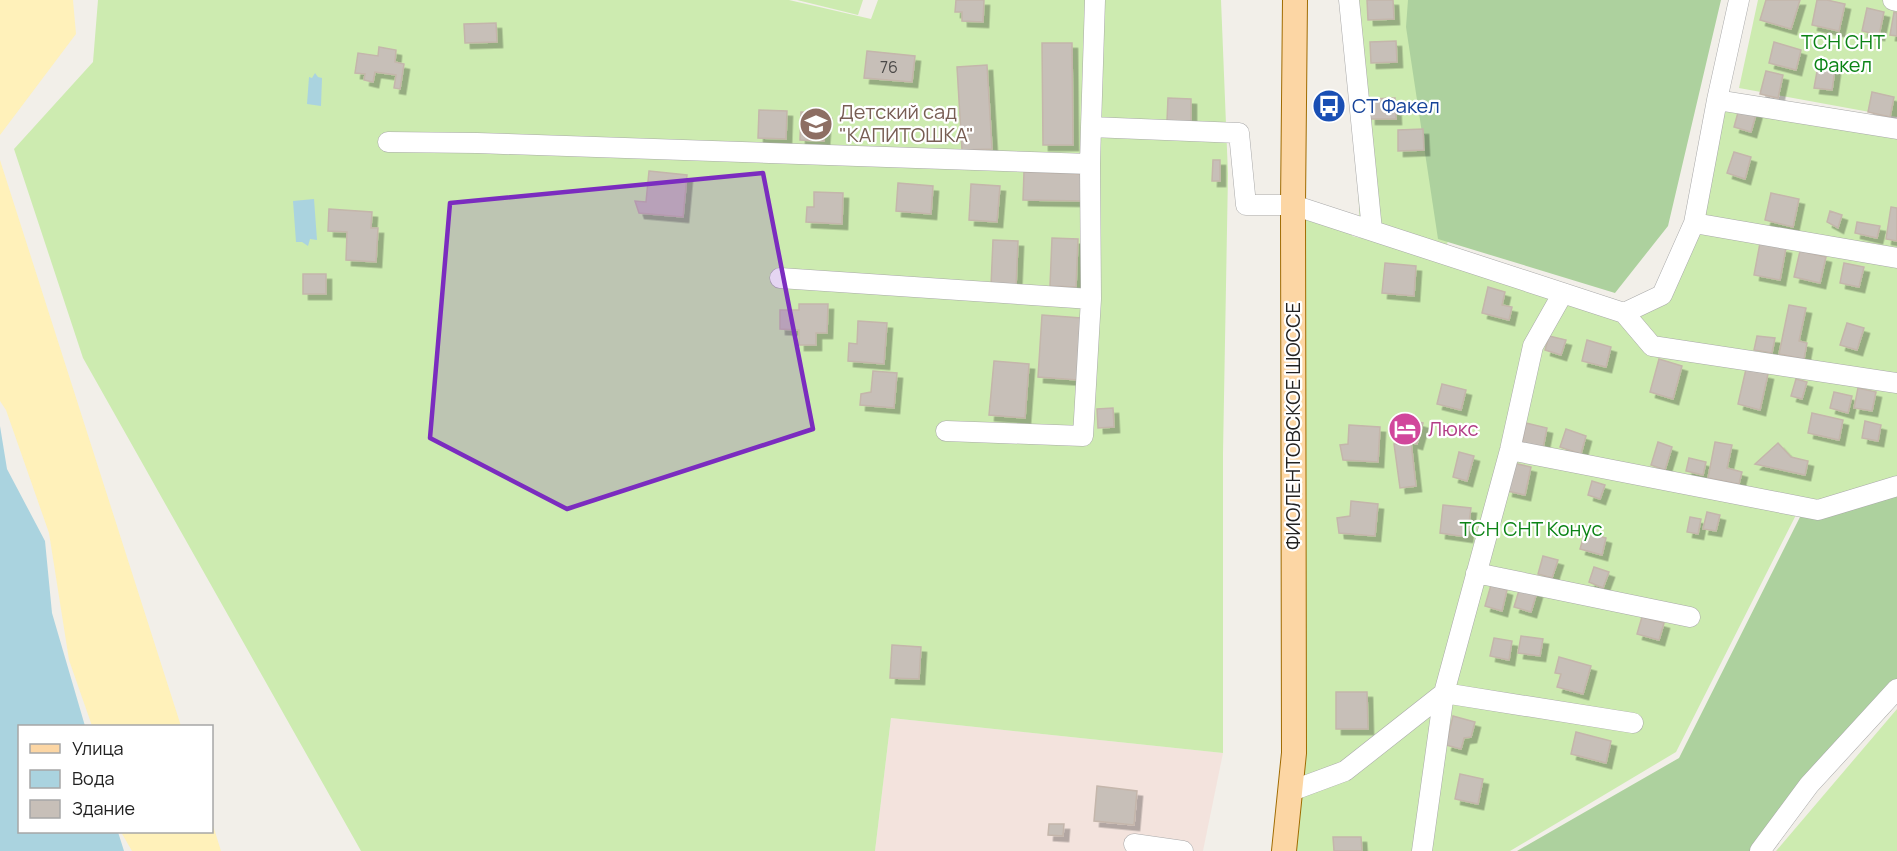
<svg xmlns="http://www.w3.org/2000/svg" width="1897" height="851" font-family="Manrope,sans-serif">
  <defs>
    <filter id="shadow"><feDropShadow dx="5.5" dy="5.5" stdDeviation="0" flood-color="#0004"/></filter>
  </defs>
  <rect width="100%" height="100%" fill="#f2efe9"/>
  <path fill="#f3e3dd" d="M 891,718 L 1223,753 L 1203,851 L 875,851 Z"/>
  <path fill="#cdebb0" d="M 98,0 L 789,0 L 871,19 L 878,0 L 1221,0 L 1228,174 L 1223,453 L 1223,753 L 891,718 L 875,851 L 361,851 L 83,358 L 14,149 L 93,62 Z
    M 797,0 L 863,0 L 858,15 Z
    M 1352,0 L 1431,0 L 1478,87 L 1446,250 L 1622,318 L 1668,298 L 1701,219 L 1729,94 L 1897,123 L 1897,487 L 1797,513 L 1676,752 L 1510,851 L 1293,851 L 1301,215 L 1338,230 L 1352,233 L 1352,236 L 1360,238 Z
    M 1758,0 L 1897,0 L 1897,117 L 1739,88 Z
    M 1897,709 L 1897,851 L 1776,851 Z"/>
  <path fill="#add19e" d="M 1408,0 L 1721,0 L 1668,226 L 1615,293 L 1438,239 L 1406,27 Z
    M 1897,492 L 1897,680 L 1751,851 L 1517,851 L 1679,758 L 1801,515 Z"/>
  <path fill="#fff1ba" d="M 0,0 L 73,0 L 76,34 L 0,135 Z
    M 0,160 L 181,726 L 92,726 L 69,660 L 49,533 L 6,410 L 0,401 Z
    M 212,822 L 221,851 L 132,851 L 121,832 L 212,832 Z"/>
  <path fill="#aad3df" d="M 315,73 L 318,77 L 322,78 L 321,106 L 307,104 L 309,77 L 312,78 Z
    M 314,199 L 317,240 L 310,239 L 308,246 L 302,242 L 296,242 L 293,201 Z
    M 0,426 L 7,469 L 45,541 L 52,613 L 85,726 L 20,726 L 20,832 L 118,832 L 124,851 L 0,851 Z"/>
  <path fill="#c7bfb8" stroke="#c4b6ab" stroke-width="1.5" filter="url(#shadow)" d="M 956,0 L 984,0 L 983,22 L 962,21 L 962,12 L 955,12 Z
    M 1367,0 L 1393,0 L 1394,19 L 1368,20 Z
    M 1766,0 L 1800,0 L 1791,29 L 1760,20 Z
    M 1817,0 L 1827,0 L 1845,4 L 1839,31 L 1812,25 Z
    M 1867,8 L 1884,12 L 1879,35 L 1862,31 Z
    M 1894,12 L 1897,13 L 1897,36 L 1890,35 Z
    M 496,23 L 497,42 L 465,43 L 464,24 Z
    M 1396,41 L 1397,62 L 1371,63 L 1370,42 Z
    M 1774,42 L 1801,50 L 1796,70 L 1769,63 Z
    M 1042,43 L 1072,43 L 1073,145 L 1043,145 Z
    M 379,47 L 396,50 L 395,62 L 404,64 L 400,89 L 394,88 L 396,75 L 375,72 L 373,82 L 364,80 L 365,74 L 355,73 L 358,53 L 378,56 Z
    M 867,51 L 915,56 L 912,82 L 864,78 Z
    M 1819,60 L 1836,62 L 1832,90 L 1814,88 Z
    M 987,65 L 992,149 L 962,150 L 957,67 Z
    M 1766,71 L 1783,75 L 1778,98 L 1760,94 Z
    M 1872,92 L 1894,97 L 1890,117 L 1868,112 Z
    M 1168,98 L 1191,99 L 1191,122 L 1167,121 Z
    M 1395,98 L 1396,119 L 1370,119 L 1370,99 Z
    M 1740,105 L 1757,111 L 1751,132 L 1734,127 Z
    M 759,110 L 787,111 L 786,139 L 758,138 Z
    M 801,112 L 826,113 L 824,141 L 800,140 Z
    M 1423,129 L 1424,150 L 1398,151 L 1398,130 Z
    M 1734,152 L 1751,157 L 1745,179 L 1727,173 Z
    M 1213,160 L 1220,160 L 1220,181 L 1212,181 Z
    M 649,171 L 687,175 L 683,217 L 639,213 L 635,201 L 646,202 Z
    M 1024,172 L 1082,174 L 1082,201 L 1023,200 Z
    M 898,183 L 933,186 L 931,214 L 896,211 Z
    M 971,184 L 1000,186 L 997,222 L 969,220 Z
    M 814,192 L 843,193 L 842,224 L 806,222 L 807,207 L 814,207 Z
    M 1771,193 L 1799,199 L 1793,227 L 1765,220 Z
    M 1891,207 L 1897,208 L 1897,241 L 1886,239 Z
    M 329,209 L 372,212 L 371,228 L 378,228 L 376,262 L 346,260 L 347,232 L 328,231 Z
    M 1830,211 L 1842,215 L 1838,228 L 1827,222 Z
    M 1857,222 L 1880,226 L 1877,238 L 1855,233 Z
    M 1052,238 L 1078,239 L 1076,287 L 1050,286 Z
    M 993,240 L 1018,241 L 1016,287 L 991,286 Z
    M 1760,243 L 1786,248 L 1780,280 L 1754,275 Z
    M 1800,251 L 1826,257 L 1820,283 L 1794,277 Z
    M 1385,263 L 1416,266 L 1414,296 L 1382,293 Z
    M 1844,263 L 1864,267 L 1859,287 L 1840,283 Z
    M 303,274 L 326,274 L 326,294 L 303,294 Z
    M 1488,287 L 1505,292 L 1502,305 L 1512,307 L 1509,320 L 1482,313 Z
    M 799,304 L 828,304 L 827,333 L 816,333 L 816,345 L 799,345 L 799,330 L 780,329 L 780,310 L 799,310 Z
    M 1789,305 L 1806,308 L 1799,341 L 1807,343 L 1804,359 L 1779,354 Z
    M 1042,315 L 1081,318 L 1078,380 L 1038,377 Z
    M 858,321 L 887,323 L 884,364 L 848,361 L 849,343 L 857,344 Z
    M 1847,323 L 1864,328 L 1857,350 L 1840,345 Z
    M 1549,336 L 1566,340 L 1561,355 L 1545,350 Z
    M 1757,336 L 1775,338 L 1772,353 L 1754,350 Z
    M 1587,340 L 1611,347 L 1606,367 L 1582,361 Z
    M 1659,359 L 1682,366 L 1673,399 L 1650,392 Z
    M 994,361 L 1029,364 L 1025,418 L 989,415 Z
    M 1746,369 L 1768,374 L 1760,410 L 1738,404 Z
    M 873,371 L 897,373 L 894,408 L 860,405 L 861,394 L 871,392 Z
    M 1796,379 L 1807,382 L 1802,399 L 1791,396 Z
    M 1442,384 L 1466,390 L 1461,410 L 1437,404 Z
    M 1858,388 L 1876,392 L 1872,411 L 1854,408 Z
    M 1834,392 L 1852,396 L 1848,413 L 1830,408 Z
    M 1113,408 L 1114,427 L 1098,428 L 1097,409 Z
    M 1812,413 L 1843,420 L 1839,440 L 1808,433 Z
    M 1399,416 L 1423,423 L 1417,444 L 1393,437 Z
    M 1865,421 L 1881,425 L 1878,441 L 1862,438 Z
    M 1526,423 L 1547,428 L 1543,448 L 1522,444 Z
    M 1349,425 L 1380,427 L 1378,462 L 1343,460 L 1340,445 L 1348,444 Z
    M 1566,429 L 1586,436 L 1581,454 L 1560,447 Z
    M 1411,442 L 1416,486 L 1400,488 L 1394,444 Z
    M 1658,442 L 1672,447 L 1665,470 L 1651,465 Z
    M 1715,442 L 1732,445 L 1727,468 L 1742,472 L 1739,484 L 1708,478 Z
    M 1778,443 L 1791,457 L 1808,461 L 1805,475 L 1755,464 Z
    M 1459,452 L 1474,456 L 1467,481 L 1453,477 Z
    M 1689,458 L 1706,462 L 1703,475 L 1686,471 Z
    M 1513,463 L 1531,467 L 1525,495 L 1507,491 Z
    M 1592,481 L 1605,485 L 1600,499 L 1588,495 Z
    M 1351,501 L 1378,504 L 1375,536 L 1339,533 L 1337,518 L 1350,516 Z
    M 1443,505 L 1471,508 L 1467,537 L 1440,533 Z
    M 1707,512 L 1720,515 L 1716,531 L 1703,529 Z
    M 1690,517 L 1701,519 L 1698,534 L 1687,532 Z
    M 1585,532 L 1606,538 L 1602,555 L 1580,549 Z
    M 1543,556 L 1558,560 L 1552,578 L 1538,574 Z
    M 1594,567 L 1609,572 L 1603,588 L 1589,582 Z
    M 1491,585 L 1507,590 L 1502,611 L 1485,606 Z
    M 1520,587 L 1537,592 L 1531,612 L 1514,607 Z
    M 1642,617 L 1664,623 L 1659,640 L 1637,634 Z
    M 1521,636 L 1543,639 L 1540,656 L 1518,653 Z
    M 1494,638 L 1512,641 L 1509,660 L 1490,656 Z
    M 892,645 L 921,647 L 919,679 L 890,678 Z
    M 1559,657 L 1591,666 L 1583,694 L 1557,687 L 1561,674 L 1555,673 Z
    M 1336,692 L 1367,692 L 1368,729 L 1336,729 Z
    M 1453,716 L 1475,722 L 1471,737 L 1464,738 L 1461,749 L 1446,745 Z
    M 1576,732 L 1611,741 L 1606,763 L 1571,754 Z
    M 1460,774 L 1483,779 L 1478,804 L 1455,799 Z
    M 1097,786 L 1137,791 L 1134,825 L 1094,821 Z
    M 1049,824 L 1064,824 L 1063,836 L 1048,835 Z
    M 1333,837 L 1361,837 L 1362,851 L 1334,851 Z"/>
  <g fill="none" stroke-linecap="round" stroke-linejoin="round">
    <defs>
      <path id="minor" d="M 1349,0 L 1372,230
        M 1893,0 L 1897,1
        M 1717,100 L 1897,129
        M 1091,127 L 1095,0
        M 388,142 L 477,143 L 1090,164 L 1091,127 L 1239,133 L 1246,205 L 1293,205 L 1624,313 L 1662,295 L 1694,223 L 1717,100 L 1739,0
        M 1694,223 L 1897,258
        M 780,278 L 1091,299 L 1090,164
        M 1624,313 L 1652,346 L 1897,383
        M 946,431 L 1083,436 L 1091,299
        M 1510,450 L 1818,510 L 1897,486
        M 1476,573 L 1690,617
        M 1291,791 L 1345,771 L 1444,693 L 1510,450 L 1533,346 L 1563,293
        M 1134,844 L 1183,851
        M 1422,851 L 1444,693 L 1633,723
        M 1760,851 L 1809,785 L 1897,689"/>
      <path id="major" d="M 1284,851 L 1294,753 L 1293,205 L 1295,0"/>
    </defs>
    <use href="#minor" stroke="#a9a9a9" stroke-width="21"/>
    <use href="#major" stroke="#a06b00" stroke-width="26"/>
    <use href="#minor" stroke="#fff" stroke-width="20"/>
    <use href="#major" stroke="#fcd6a4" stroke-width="24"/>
  </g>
  <path fill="#7b2cbf" fill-opacity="0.2" stroke="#7b2cbf" stroke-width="4.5" stroke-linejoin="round" d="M 763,173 L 813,429 L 567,509 L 430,438 L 450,203 Z"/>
  <defs>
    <symbol id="bus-disc" viewBox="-11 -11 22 22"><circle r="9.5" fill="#1a4fb4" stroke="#fff"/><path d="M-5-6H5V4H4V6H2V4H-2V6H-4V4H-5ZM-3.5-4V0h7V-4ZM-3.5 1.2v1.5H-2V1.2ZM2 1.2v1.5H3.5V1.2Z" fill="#fff"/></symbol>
    <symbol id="school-disc" viewBox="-11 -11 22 22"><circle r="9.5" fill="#8d6e63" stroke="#fff"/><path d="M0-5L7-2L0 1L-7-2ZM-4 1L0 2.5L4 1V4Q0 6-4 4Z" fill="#fff"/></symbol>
    <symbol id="hotel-disc" viewBox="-11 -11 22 22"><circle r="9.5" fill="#d1479c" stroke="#fff"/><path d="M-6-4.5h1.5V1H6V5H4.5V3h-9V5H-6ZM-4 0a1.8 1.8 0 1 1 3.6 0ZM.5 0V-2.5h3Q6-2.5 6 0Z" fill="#fff"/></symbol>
  </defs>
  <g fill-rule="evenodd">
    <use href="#bus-disc" x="1310" y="87" width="38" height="38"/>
    <use href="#school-disc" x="797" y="105" width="38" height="38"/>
    <use href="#hotel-disc" x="1386" y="410" width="38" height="38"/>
  </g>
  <g text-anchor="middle" stroke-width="4.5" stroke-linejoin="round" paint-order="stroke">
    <g font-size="16" fill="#4b4948">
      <text x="889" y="73">76</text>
    </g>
    <g font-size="20" fill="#0c8416" stroke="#fff">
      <text x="1843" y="49">ТСН СНТ<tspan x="1843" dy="23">Факел</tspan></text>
      <text x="1531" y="536">ТСН СНТ Конус</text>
    </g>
    <g font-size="20" fill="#164399" stroke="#fff" text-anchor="start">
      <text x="1352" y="113">СТ Факел</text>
    </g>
    <g font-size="20" fill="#785e54" stroke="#fff" text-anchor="start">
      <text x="839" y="119">Детский сад<tspan x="839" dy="23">"КАПИТОШКА"</tspan></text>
    </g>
    <g font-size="20" fill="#222" stroke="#fff">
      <text transform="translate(1293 426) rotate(-90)" y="7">ФИОЛЕНТОВСКОЕ ШОССЕ</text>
    </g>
    <g font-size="20" fill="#b23c85" stroke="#fff" text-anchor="start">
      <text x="1428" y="436">Люкс</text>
    </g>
  </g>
  <rect x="18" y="725" width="195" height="108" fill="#ffffff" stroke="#a7a7a7" stroke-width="1.5"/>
  <rect x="30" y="744" width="30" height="9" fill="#fcd6a4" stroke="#a7a7a7" stroke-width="1.5"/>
  <text x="72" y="755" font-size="18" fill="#222222">Улица</text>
  <rect x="30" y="770" width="30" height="18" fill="#aad3df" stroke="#a7a7a7" stroke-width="1.5"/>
  <text x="72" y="785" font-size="18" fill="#222222">Вода</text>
  <rect x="30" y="800" width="30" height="18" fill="#c7bfb8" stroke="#a7a7a7" stroke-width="1.5"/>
  <text x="72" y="815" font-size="18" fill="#222222">Здание</text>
</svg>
